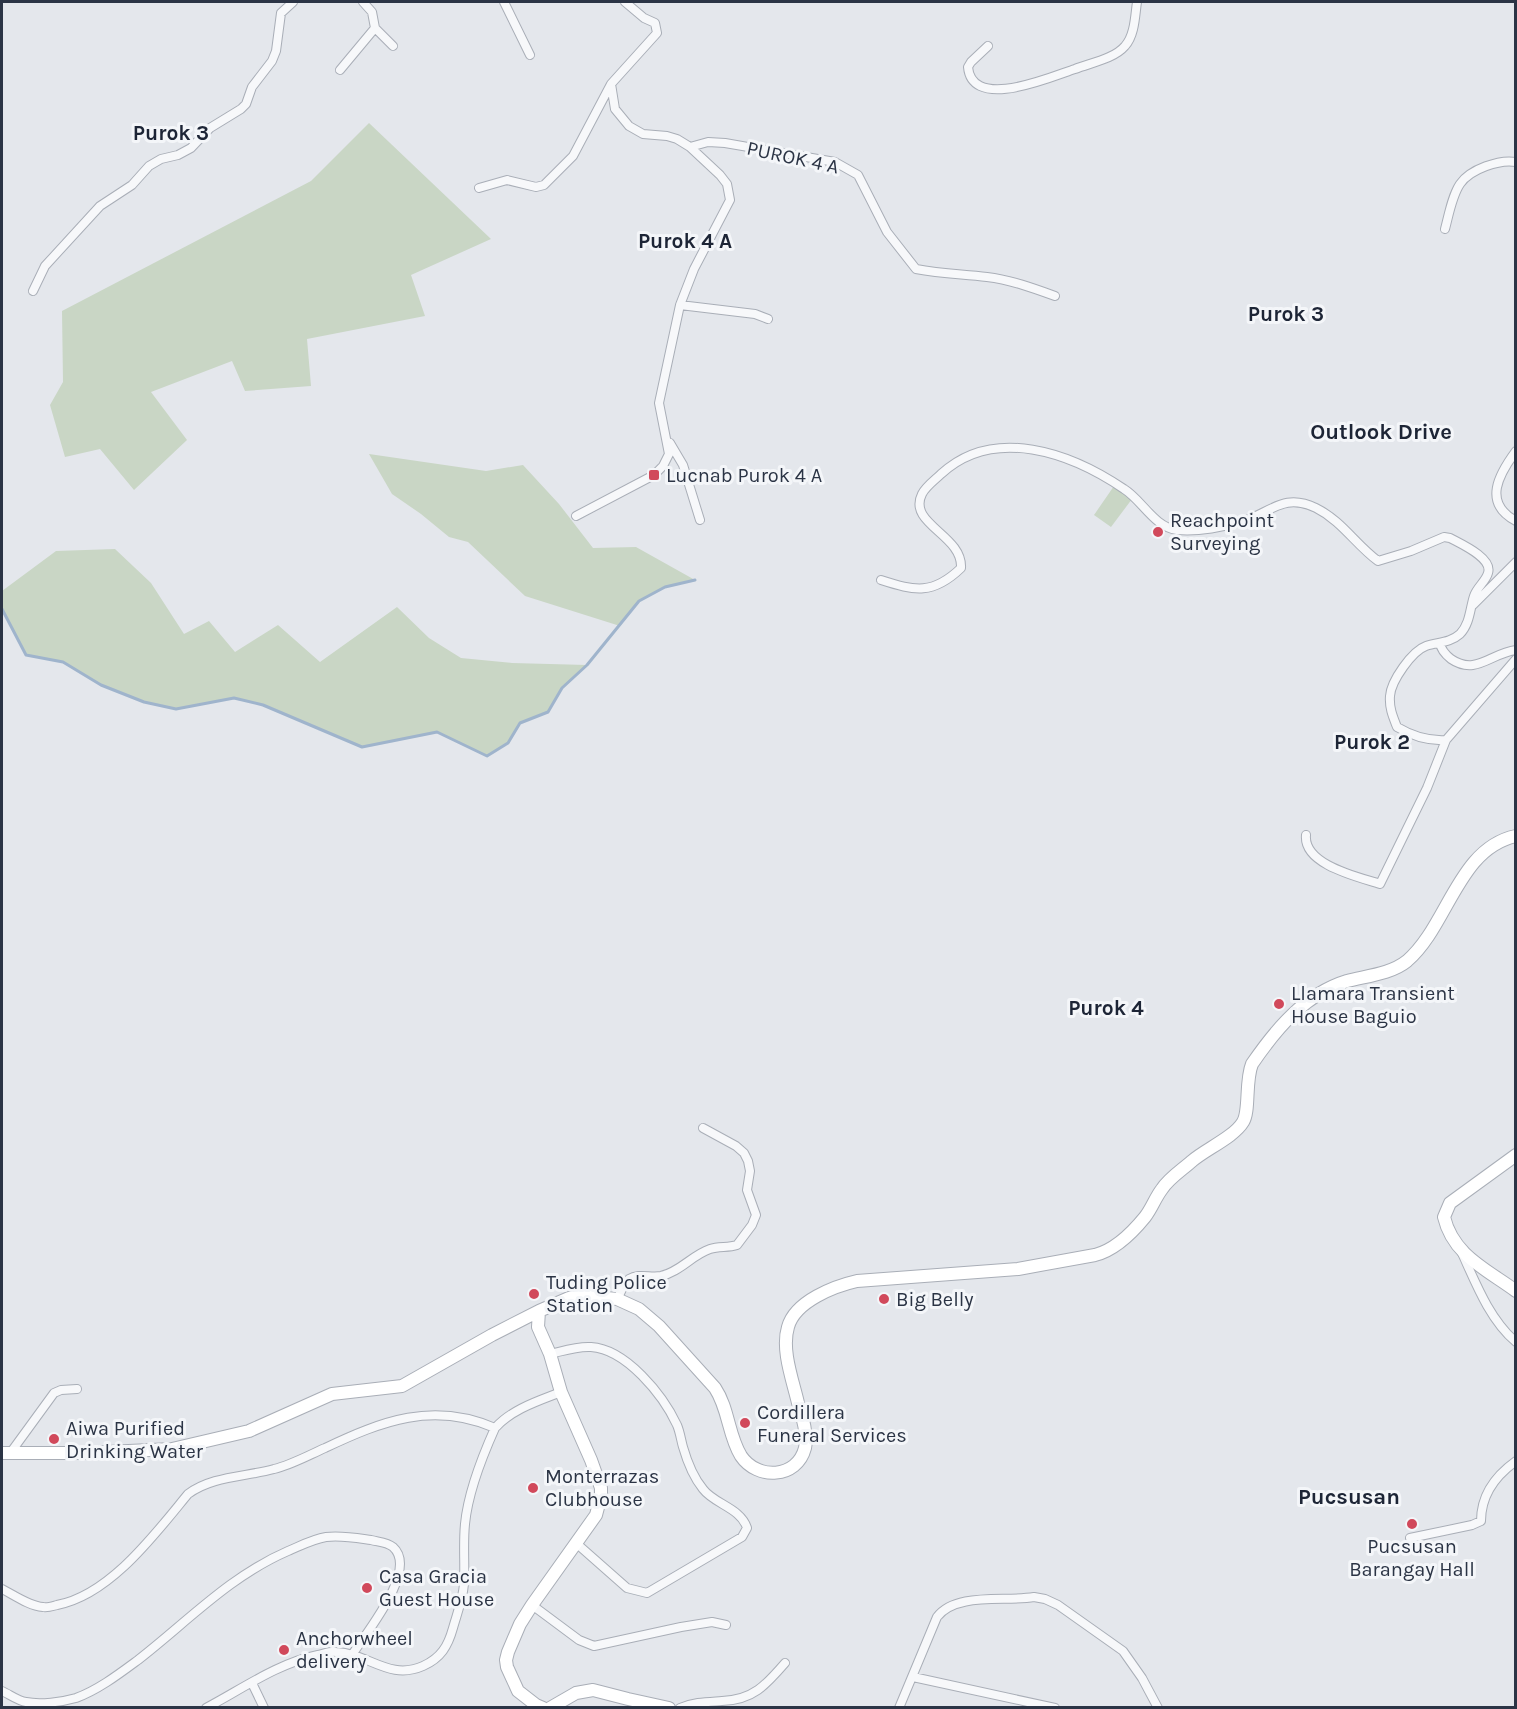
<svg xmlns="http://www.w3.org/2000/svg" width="1517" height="1709" font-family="Karla,sans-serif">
  <rect width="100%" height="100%" fill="#e4e7ec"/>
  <path fill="#c9d6c5" d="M 369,123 L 491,239 L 411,275 L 425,316 L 307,339 L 311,386 L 245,391 L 232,361 L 151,392 L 187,440 L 134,490 L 100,449 L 65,457 L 50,405 L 63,382 L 62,311 L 311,181 Z
    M 369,454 L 486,471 L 523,465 L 559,504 L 593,548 L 636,547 L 695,580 L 665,587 L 639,601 L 620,626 L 525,596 L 468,542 L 449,537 L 421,514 L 392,494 Z
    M 1114,486 L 1132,499 L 1111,527 L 1094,515 Z
    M 115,549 L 151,583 L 184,634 L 209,621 L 235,652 L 278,625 L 320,662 L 397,607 L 429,638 L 461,658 L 512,663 L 587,665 L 562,688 L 548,712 L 520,723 L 508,743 L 487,756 L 437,732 L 362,747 L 263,705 L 234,698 L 176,709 L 144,702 L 101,685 L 63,662 L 26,655 L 2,609 L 2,591 L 56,551 Z"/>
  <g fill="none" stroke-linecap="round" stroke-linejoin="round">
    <path stroke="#9fb4cc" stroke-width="3" d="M 2,609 L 26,655 L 63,662 L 101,685 L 144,702 L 176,709 L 234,698 L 263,705 L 362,747 L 437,732 L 487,756 L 508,743 L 520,723 L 548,712 L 562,688 L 587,665 L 639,601 L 665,587 L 695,580"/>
    <defs>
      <path id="street" d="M 504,2 L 530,55
        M 375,28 L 393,46
        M 988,46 L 971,62 L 968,67 C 972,112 1053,76 1075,69 C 1090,63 1114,59 1125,46 C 1135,35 1135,15 1137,2
        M 340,70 L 375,28 L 372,12 L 363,2
        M 690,147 L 708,142 L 725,143 L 835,162 L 858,175 L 887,232 L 916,269 C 942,274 962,274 987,277 C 1011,280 1033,288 1055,296
        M 479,188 L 507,180 L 536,187 L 544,185 L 573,156 L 611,84
        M 1445,229 C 1449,214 1452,196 1460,184 C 1470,169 1500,159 1516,162
        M 33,291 L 45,266 L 100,206 L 132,185 L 149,166 L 161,159 L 178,155 L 191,148 L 210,128 L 241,109 L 246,104 L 252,87 L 272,61 L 276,51 L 281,13 L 293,2
        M 680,305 L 755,314 L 768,319
        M 670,443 L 683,465 L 700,520
        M 1516,451 C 1499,474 1482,503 1516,521
        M 576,516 L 654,475 L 663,466 L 669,454 L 659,403 L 680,305 L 694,269 L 730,200 L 727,184 L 720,175 L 690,147 L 677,139 L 667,136 L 643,134 L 629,126 L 615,109 L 611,84 L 657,33 L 655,23 L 644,18 L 625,2
        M 881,580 C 915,591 933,595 961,568 C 963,535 907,524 922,494 C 926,486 935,480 941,474 C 994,425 1071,453 1124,489 C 1142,500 1154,527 1177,530 C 1198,532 1225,527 1244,521 C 1272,511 1285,493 1316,508 C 1342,521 1356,545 1378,561 L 1411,551 L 1444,537 L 1450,538 C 1461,544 1493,558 1488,573 C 1486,581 1477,587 1474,596 C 1470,608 1470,624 1460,634 C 1450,643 1438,642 1426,646 C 1412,651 1391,681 1390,696 C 1389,708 1393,717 1397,727 C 1412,736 1429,741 1446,740 L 1516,659
        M 1473,605 L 1516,562
        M 1440,643 C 1441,650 1446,655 1451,659 C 1476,676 1491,653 1516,650
        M 1306,835 C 1303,865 1359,877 1380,884 L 1427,788 L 1446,740
        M 1462,1253 C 1476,1284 1490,1320 1516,1342
        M 617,1299 C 621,1293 623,1284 629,1279 C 639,1273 650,1278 661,1276 C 680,1272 692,1255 710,1249 C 719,1246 728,1248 737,1245 L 752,1225 L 756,1215 L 747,1190 L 750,1171 L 748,1161 L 744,1153 L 736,1146 L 703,1128
        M 550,1354 C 563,1351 577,1346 591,1347 C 626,1349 663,1395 677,1425 C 680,1432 681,1440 683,1447 C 687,1461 694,1478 703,1489 C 714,1504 741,1508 747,1528 L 742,1537 L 647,1593 L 627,1588 L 576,1543
        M 11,1452 L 54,1393 L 61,1390 L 77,1389
        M 1410,1538 L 1472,1525 L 1481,1521 C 1481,1495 1495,1476 1516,1461
        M 2,1589 C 14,1595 29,1606 43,1607 C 47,1608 53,1606 57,1605 C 110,1595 155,1534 188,1494 C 212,1476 245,1477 274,1469 C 291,1465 309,1455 325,1448 C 382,1421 433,1401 495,1428
        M 532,1605 L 579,1640 L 594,1646 L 681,1627 L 712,1622 L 726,1625
        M 913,1677 L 1055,1708
        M 252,1683 L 264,1708
        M 2,1691 C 9,1694 18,1701 26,1702 C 40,1705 62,1702 76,1698 C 98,1690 119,1674 138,1660 C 187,1622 230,1576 288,1551 C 300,1546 313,1539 326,1537 C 341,1535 357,1538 371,1540 C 379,1542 387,1542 393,1547 C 419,1570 365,1634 352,1655
        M 206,1708 C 242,1689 278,1663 318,1655 C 323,1654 330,1651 336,1652 C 368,1653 389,1681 423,1666 C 441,1658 448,1646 453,1628 C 457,1614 463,1598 464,1584 C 465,1564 463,1544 465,1524 C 468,1492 482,1457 495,1428 C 512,1409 538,1401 561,1392
        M 680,1708 C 694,1702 708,1702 722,1701 C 753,1700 766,1685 785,1663
        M 899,1708 L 937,1617 C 956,1592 1004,1602 1034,1597 L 1045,1599 L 1058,1605 L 1123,1651 L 1142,1678 L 1158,1708"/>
      <path id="secondary" d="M 1516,1155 L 1450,1203 L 1444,1217 C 1453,1255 1486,1269 1516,1291
        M 539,1311 L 538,1327 L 550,1354 L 561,1392 L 591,1460 L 601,1488 L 601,1496 L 596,1515 L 532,1605 L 520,1624 L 508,1652 L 506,1660 L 507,1667 L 518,1691 L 536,1705 L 543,1708
        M 2,1453 L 85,1453 L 172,1449 L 249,1431 L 332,1394 L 402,1386 L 492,1335 L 539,1311 L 569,1298 L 585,1296 L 617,1299 L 639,1309 L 659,1326 L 715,1388 C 729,1409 728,1435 741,1456 C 757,1480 797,1479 805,1448 C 808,1434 802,1416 798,1403 C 793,1381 781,1350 788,1327 C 795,1301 835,1286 857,1281 L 1018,1269 L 1095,1255 C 1115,1250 1132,1233 1145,1217 C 1152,1208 1155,1198 1162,1189 C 1169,1178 1182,1170 1192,1161 C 1206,1149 1234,1137 1243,1122 C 1250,1111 1245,1081 1252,1064 C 1276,1029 1305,994 1347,981 C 1366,976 1391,974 1407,961 C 1448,926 1458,848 1516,836
        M 550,1708 L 576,1693 L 593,1690 L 628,1699 L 669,1708"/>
    </defs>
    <use href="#street" stroke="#a9aeb7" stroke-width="10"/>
    <use href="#secondary" stroke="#a9aeb7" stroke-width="14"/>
    <use href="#street" stroke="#f7f8fa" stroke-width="8"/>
    <use href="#secondary" stroke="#fff" stroke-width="12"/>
  </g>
  <g fill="#d1495b" stroke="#f4f6f9" stroke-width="2">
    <rect x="648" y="469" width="12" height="12" rx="3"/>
    <circle cx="1158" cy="532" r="6"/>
    <circle cx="1279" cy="1004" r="6"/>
    <circle cx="534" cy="1294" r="6"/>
    <circle cx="884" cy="1299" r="6"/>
    <circle cx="745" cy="1423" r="6"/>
    <circle cx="54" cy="1439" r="6"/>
    <circle cx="533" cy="1488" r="6"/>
    <circle cx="1412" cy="1524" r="6"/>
    <circle cx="367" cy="1588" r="6"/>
    <circle cx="284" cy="1650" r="6"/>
  </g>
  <g text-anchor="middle" stroke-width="6" stroke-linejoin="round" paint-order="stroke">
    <g font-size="20" fill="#2b3445" stroke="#f4f6f9">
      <text transform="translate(793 157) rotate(12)" y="7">PUROK 4 A</text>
    </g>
    <g font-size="20" fill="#2b3445" stroke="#f4f6f9" text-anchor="start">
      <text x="666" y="482">Lucnab Purok 4 A</text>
      <text x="1170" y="527">Reachpoint<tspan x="1170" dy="23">Surveying</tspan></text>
      <text x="1291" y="1000">Llamara Transient<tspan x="1291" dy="23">House Baguio</tspan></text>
      <text x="546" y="1289">Tuding Police<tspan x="546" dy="23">Station</tspan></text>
      <text x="896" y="1306">Big Belly</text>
      <text x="757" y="1419">Cordillera<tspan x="757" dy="23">Funeral Services</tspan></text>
      <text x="66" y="1435">Aiwa Purified<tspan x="66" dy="23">Drinking Water</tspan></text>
      <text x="545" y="1483">Monterrazas<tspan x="545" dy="23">Clubhouse</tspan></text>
      <text x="1412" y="1553" text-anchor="middle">Pucsusan<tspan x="1412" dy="23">Barangay Hall</tspan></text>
      <text x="379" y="1583">Casa Gracia<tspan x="379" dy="23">Guest House</tspan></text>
      <text x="296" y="1645">Anchorwheel<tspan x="296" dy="23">delivery</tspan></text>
    </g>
    <g font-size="21" font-weight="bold" fill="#1d2536" stroke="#f4f6f9">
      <text x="171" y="140">Purok 3</text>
      <text x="685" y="248">Purok 4 A</text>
      <text x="1286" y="321">Purok 3</text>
      <text x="1372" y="749">Purok 2</text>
      <text x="1106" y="1015">Purok 4</text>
    </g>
    <g font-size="22" font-weight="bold" fill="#1d2536" stroke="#f4f6f9">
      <text x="1381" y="439">Outlook Drive</text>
      <text x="1349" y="1504">Pucsusan</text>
    </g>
  </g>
  <rect width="1517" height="1709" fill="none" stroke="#2b3445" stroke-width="6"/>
</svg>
